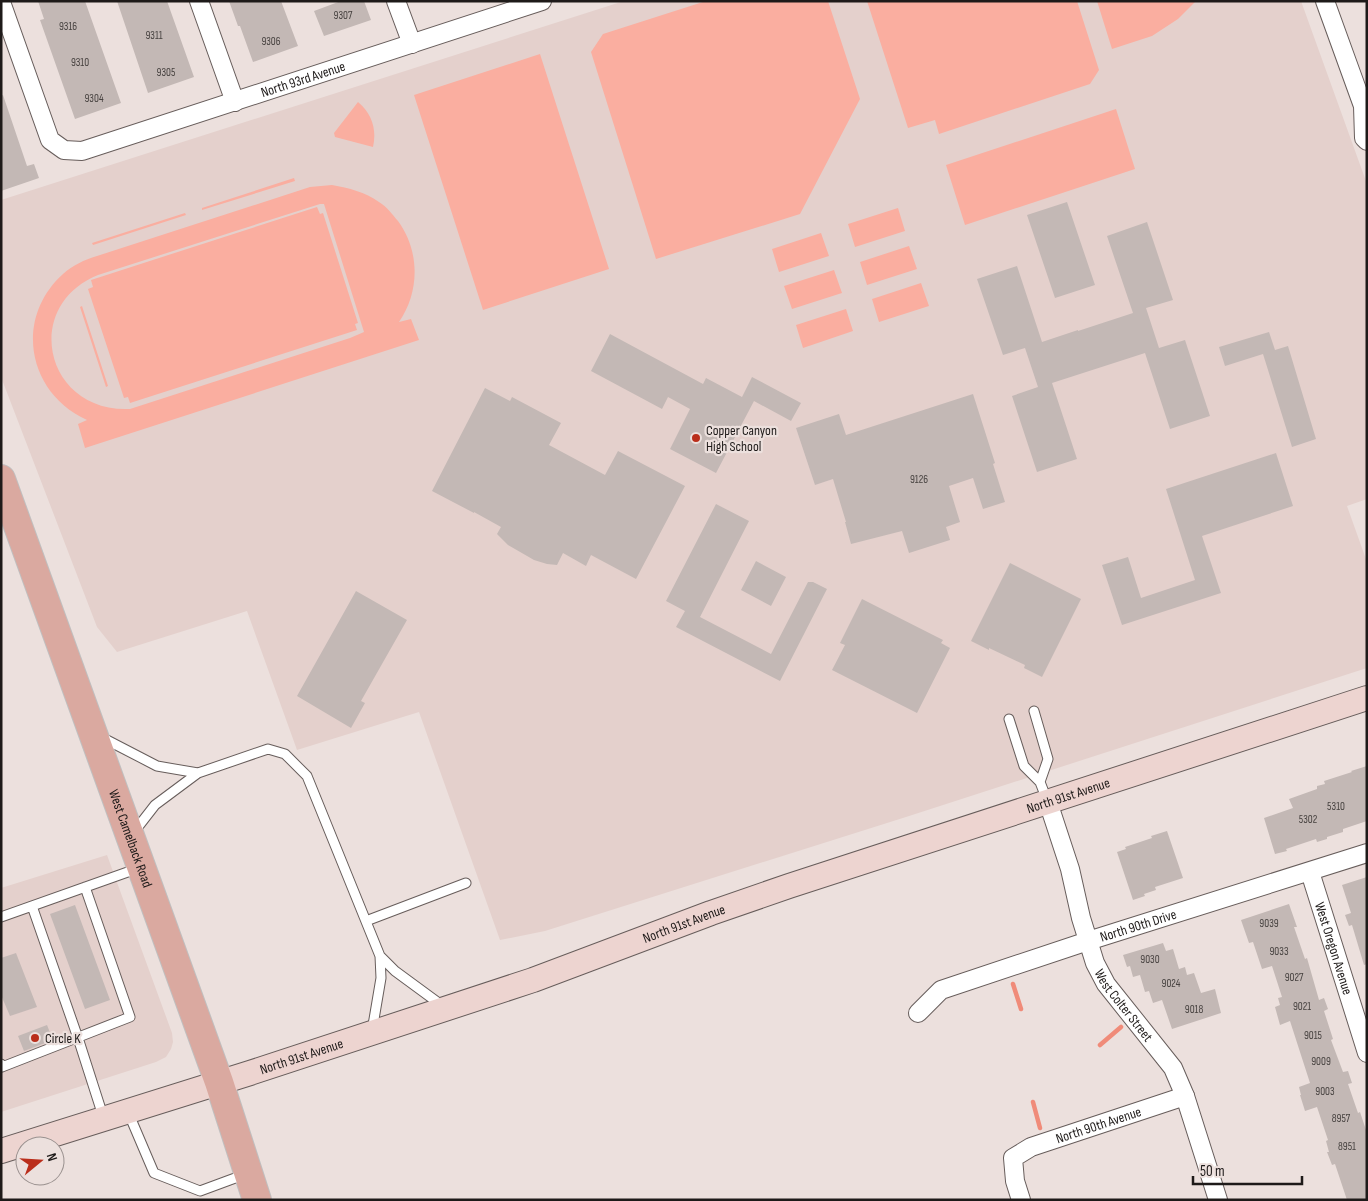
<svg xmlns="http://www.w3.org/2000/svg" width="1368" height="1201" font-family="'Sofia Sans Condensed',sans-serif">
  <rect width="100%" height="100%" fill="#ece0dd"/>
  <path fill="#e4d0cc" d="M 624,1 L 1301,1 L 1367,184 L 1367,499 L 1347,506 L 1367,562 L 1367,668 L 906,817 L 545,931 L 500,940 L 419,712 L 297,750 L 247,611 L 117,652 L 97,627 L 1,377 L 1,200 Z
    M 107,855 L 172,1033 L 173,1042 L 171,1049 L 166,1057 L 156,1062 L 1,1112 L 1,888 Z"/>
  <path fill="#faaea0" fill-rule="evenodd" d="M 706,1 L 828,1 L 860,99 L 800,214 L 656,259 L 591,52 L 603,34 Z
    M 867,1 L 1077,1 L 1099,70 L 1090,84 L 939,134 L 935,120 L 908,128 Z
    M 1097,1 L 1196,1 L 1178,19 L 1152,36 L 1112,49 Z
    M 540,54 L 609,269 L 483,310 L 414,95 Z
    M 358,102 C 372,114 377,129 373,147 L 335,137 L 334,133 Z
    M 1116,109 L 1135,169 L 965,225 L 946,165 Z
    M 294,178 L 295,181 L 202,210 L 202,208 Z
    M 332,185 C 349,188 365,192 379,202 C 387,207 392,214 398,221 C 420,251 420,292 399,322 L 411,319 L 419,340 L 85,448 L 78,424 L 87,420 C 27,393 14,318 63,274 C 73,265 84,260 97,256 L 310,187 ZM 320,204 L 324,204 L 364,332 L 350,338 L 130,409 C 45,413 21,306 98,275 Z
    M 317,207 L 320,214 L 323,213 L 358,323 L 355,324 L 357,330 L 130,403 L 128,397 L 124,398 L 88,289 L 93,287 L 91,280 Z
    M 898,208 L 905,231 L 855,247 L 848,224 Z
    M 185,213 L 186,215 L 93,245 L 92,243 Z
    M 821,233 L 829,256 L 779,272 L 772,249 Z
    M 909,246 L 917,269 L 867,285 L 860,262 Z
    M 834,270 L 842,293 L 792,309 L 784,286 Z
    M 921,283 L 929,306 L 879,322 L 872,299 Z
    M 82,306 L 108,386 L 106,387 L 80,307 Z
    M 846,309 L 853,331 L 803,348 L 796,325 Z"/>
  <g fill="none" stroke-linecap="round" stroke-linejoin="round">
    <path stroke="#f08b79" stroke-width="4.5" d="M 1013,984 L 1021,1009
      M 1100,1045 L 1121,1027
      M 1033,1102 L 1040,1128"/>
  </g>
  <path fill="#c3b8b5" d="M 38,1 L 85,1 L 121,103 L 75,119 L 40,20 L 44,19 Z
    M 117,1 L 167,1 L 194,77 L 148,93 Z
    M 229,1 L 281,1 L 298,46 L 253,62 L 240,26 L 238,26 Z
    M 341,1 L 364,1 L 371,20 L 324,36 L 314,11 Z
    M 3,95 L 27,166 L 34,164 L 39,178 L 1,191 L 1,96 Z
    M 1067,202 L 1095,285 L 1055,298 L 1027,215 Z
    M 1147,222 L 1173,300 L 1146,308 L 1159,348 L 1185,340 L 1210,416 L 1170,429 L 1145,353 L 1052,383 L 1077,459 L 1037,472 L 1012,396 L 1038,387 L 1025,348 L 1003,355 L 977,279 L 1017,266 L 1042,342 L 1078,330 L 1078,331 L 1133,313 L 1107,236 Z
    M 1269,332 L 1275,350 L 1288,346 L 1316,439 L 1292,447 L 1263,354 L 1225,366 L 1219,347 Z
    M 610,334 L 703,384 L 706,378 L 742,397 L 752,377 L 801,403 L 791,421 L 754,401 L 716,473 L 670,449 L 690,409 L 668,397 L 662,409 L 591,371 Z
    M 485,388 L 510,401 L 512,397 L 561,423 L 549,445 L 605,475 L 618,451 L 685,486 L 636,579 L 591,555 L 586,566 L 563,553 L 557,565 L 547,564 L 534,560 L 508,545 L 497,534 L 501,527 L 474,512 L 474,513 L 432,491 Z
    M 973,394 L 995,463 L 993,464 L 1005,502 L 983,509 L 973,478 L 949,486 L 960,522 L 946,527 L 950,540 L 909,553 L 902,531 L 851,544 L 845,522 L 846,522 L 833,479 L 815,485 L 796,428 L 839,414 L 846,435 Z
    M 1276,453 L 1293,506 L 1202,536 L 1221,593 L 1122,625 L 1102,565 L 1128,557 L 1141,598 L 1195,580 L 1166,489 Z
    M 716,504 L 749,521 L 700,617 L 771,654 L 808,582 L 813,582 L 827,589 L 780,681 L 676,627 L 685,611 L 666,601 Z
    M 756,561 L 786,577 L 771,606 L 741,590 Z
    M 1010,563 L 1081,599 L 1042,677 L 1024,668 L 1025,665 L 989,648 L 989,650 L 971,641 Z
    M 356,591 L 407,620 L 361,701 L 365,703 L 351,728 L 297,696 Z
    M 862,599 L 943,640 L 941,643 L 950,648 L 917,713 L 832,670 L 845,645 L 840,643 Z
    M 1367,766 L 1367,821 L 1343,829 L 1343,832 L 1327,837 L 1327,839 L 1317,842 L 1316,839 L 1286,849 L 1287,851 L 1275,854 L 1264,818 L 1293,808 L 1289,799 L 1317,789 L 1317,786 L 1325,784 L 1324,781 L 1352,772 L 1351,771 Z
    M 1167,831 L 1183,878 L 1155,887 L 1156,890 L 1144,894 L 1145,896 L 1133,900 L 1117,852 L 1126,849 L 1125,847 L 1152,838 L 1151,836 Z
    M 1367,877 L 1367,964 L 1364,965 L 1352,925 L 1349,926 L 1345,915 L 1351,913 L 1342,885 Z
    M 1289,904 L 1297,927 L 1294,927 L 1305,959 L 1307,958 L 1319,1000 L 1324,998 L 1328,1009 L 1324,1011 L 1333,1039 L 1331,1040 L 1343,1072 L 1348,1071 L 1352,1083 L 1348,1084 L 1358,1113 L 1360,1112 L 1367,1133 L 1367,1200 L 1347,1200 L 1335,1164 L 1332,1165 L 1327,1152 L 1329,1152 L 1326,1141 L 1328,1140 L 1317,1107 L 1305,1111 L 1300,1095 L 1301,1095 L 1299,1087 L 1310,1083 L 1290,1021 L 1280,1025 L 1275,1007 L 1280,1005 L 1278,998 L 1282,997 L 1272,966 L 1262,969 L 1253,942 L 1249,943 L 1241,920 Z
    M 75,905 L 110,1000 L 85,1009 L 50,914 Z
    M 1163,943 L 1166,951 L 1173,949 L 1179,969 L 1185,967 L 1187,975 L 1194,973 L 1201,993 L 1215,989 L 1221,1013 L 1172,1029 L 1162,1000 L 1153,1003 L 1149,991 L 1145,992 L 1140,975 L 1133,977 L 1130,966 L 1127,967 L 1123,955 Z
    M 16,953 L 37,1007 L 10,1016 L 1,995 L 1,958 Z
    M 47,1025 L 53,1040 L 24,1051 L 18,1036 Z"/>
  <g fill="none" stroke-linecap="round" stroke-linejoin="round">
    <defs>
      <path id="lane" d="M 1034,711 L 1048,759 L 1040,782
        M 1009,719 L 1024,766 L 1040,782 L 1047,800
        M 101,737 L 157,766 L 198,773
        M 134,832 L 155,805 L 198,773 L 268,749 L 285,754 L 307,776 L 380,956
        M 32,906 L 78,1038 L 104,1119
        M 1,917 L 139,868
        M 366,921 L 466,883
        M 372,1031 L 381,978 L 380,956 L 395,971 L 444,1007
        M 1,1064 L 2,1067 L 130,1017 L 85,887
        M 128,1112 L 154,1173 L 200,1191 L 246,1174"/>
      <g id="street">
        <path d="M 199,1 L 235,102"/>
        <path d="M 396,1 L 412,44"/>
        <path d="M 1325,1 L 1363,106 L 1364,138 L 1367,141"/>
        <path id="s1" d="M 1,2 L 50,140 L 64,150 L 82,151 L 542,1"/>
        <path id="s2" d="M 1048,802 L 1070,869 L 1081,918 L 1095,963 L 1106,984 L 1173,1068 L 1185,1096 L 1218,1200"/>
        <path id="s3" d="M 1310,872 L 1367,1053"/>
        <path id="s4" d="M 918,1013 L 941,990 L 1088,941 L 1367,853"/>
        <path id="s5" d="M 1021,1200 L 1015,1181 L 1013,1158 L 1031,1147 L 1185,1096"/>
      </g>
      <g id="secondary">
        <path id="s6" d="M 1,1151 L 250,1073 L 533,980 L 711,913 L 789,886 L 1367,698"/>
      </g>
      <g id="primary">
        <path id="s7" d="M 1,479 L 219,1082 L 257,1200"/>
      </g>
    </defs>
    <use href="#lane" stroke="#675d5b" stroke-width="11"/>
    <use href="#street" stroke="#675d5b" stroke-width="20"/>
    <use href="#secondary" stroke="#675d5b" stroke-width="26"/>
    <use href="#primary" stroke="#c0bfbf" stroke-width="30"/>
    <use href="#lane" stroke="#fff" stroke-width="9"/>
    <use href="#street" stroke="#fff" stroke-width="18"/>
    <use href="#secondary" stroke="#edd4d0" stroke-width="24"/>
    <use href="#primary" stroke="#daa9a0" stroke-width="28"/>
  </g>
  <g fill="#ba2e1b" stroke="#ece0dd" stroke-width="2">
    <circle cx="696" cy="438" r="5"/>
    <circle cx="35" cy="1038" r="5"/>
  </g>
  <g text-anchor="middle" stroke-width="4.5" stroke-linejoin="round" paint-order="stroke">
    <g font-size="11" fill="#474240">
      <text x="343" y="19">9307</text>
      <text x="68" y="30">9316</text>
      <text x="154" y="39">9311</text>
      <text x="271" y="45">9306</text>
      <text x="80" y="66">9310</text>
      <text x="166" y="76">9305</text>
      <text x="94" y="102">9304</text>
      <text x="919" y="483">9126</text>
      <text x="1336" y="810">5310</text>
      <text x="1308" y="823">5302</text>
      <text x="1269" y="927">9039</text>
      <text x="1279" y="955">9033</text>
      <text x="1150" y="963">9030</text>
      <text x="1294" y="981">9027</text>
      <text x="1171" y="987">9024</text>
      <text x="1302" y="1010">9021</text>
      <text x="1194" y="1013">9018</text>
      <text x="1313" y="1039">9015</text>
      <text x="1321" y="1065">9009</text>
      <text x="1325" y="1095">9003</text>
      <text x="1341" y="1122">8957</text>
      <text x="1347" y="1150">8951</text>
    </g>
    <g font-size="14" fill="#1e1a19" stroke="#ece0dd">
      <text dy="5" stroke="none"><textPath href="#s1" startOffset="414">North 93rd Avenue</textPath></text>
      <text dy="5" stroke="none"><textPath href="#s6" startOffset="1125">North 91st Avenue</textPath></text>
      <text dy="5" stroke="none"><textPath href="#s7" startOffset="382">West Camelback Road</textPath></text>
      <text dy="5" stroke="none"><textPath href="#s6" startOffset="720">North 91st Avenue</textPath></text>
      <text dy="5" stroke="none"><textPath href="#s4" startOffset="240">North 90th Drive</textPath></text>
      <text dy="5" stroke="none"><textPath href="#s3" startOffset="80">West Oregon Avenue</textPath></text>
      <text dy="5" stroke="none"><textPath href="#s2" startOffset="219">West Colter Street</textPath></text>
      <text dy="5" stroke="none"><textPath href="#s6" startOffset="315">North 91st Avenue</textPath></text>
      <text dy="5" stroke="none"><textPath href="#s5" startOffset="135">North 90th Avenue</textPath></text>
    </g>
    <g font-size="14" fill="#1e1a19" stroke="#ece0dd" text-anchor="start">
      <text x="706" y="435">Copper Canyon<tspan x="706" dy="16">High School</tspan></text>
      <text x="45" y="1043">Circle K</text>
    </g>
  </g>
  <rect width="1368" height="1201" fill="none" stroke="#1e1a19" stroke-width="5"/>
  <g transform="translate(40 1161) rotate(72)"><circle r="24" fill="#ece0dd" stroke="#9a918f"/>
  <path d="M0-4L9 19L0 12L-9 19Z" fill="#ba2e1b"/>
  <text y="-8" font-size="14" font-weight="bold" text-anchor="middle" fill="#1e1a19">N</text>
  </g>
  <path d="M1193 1176v8h109v-8" fill="none" stroke="#1e1a19" stroke-width="2.5"/>
  <text x="1200" y="1176" font-size="15" fill="#1e1a19" stroke="#ece0dd" stroke-width="4" paint-order="stroke">50 m</text>
</svg>
